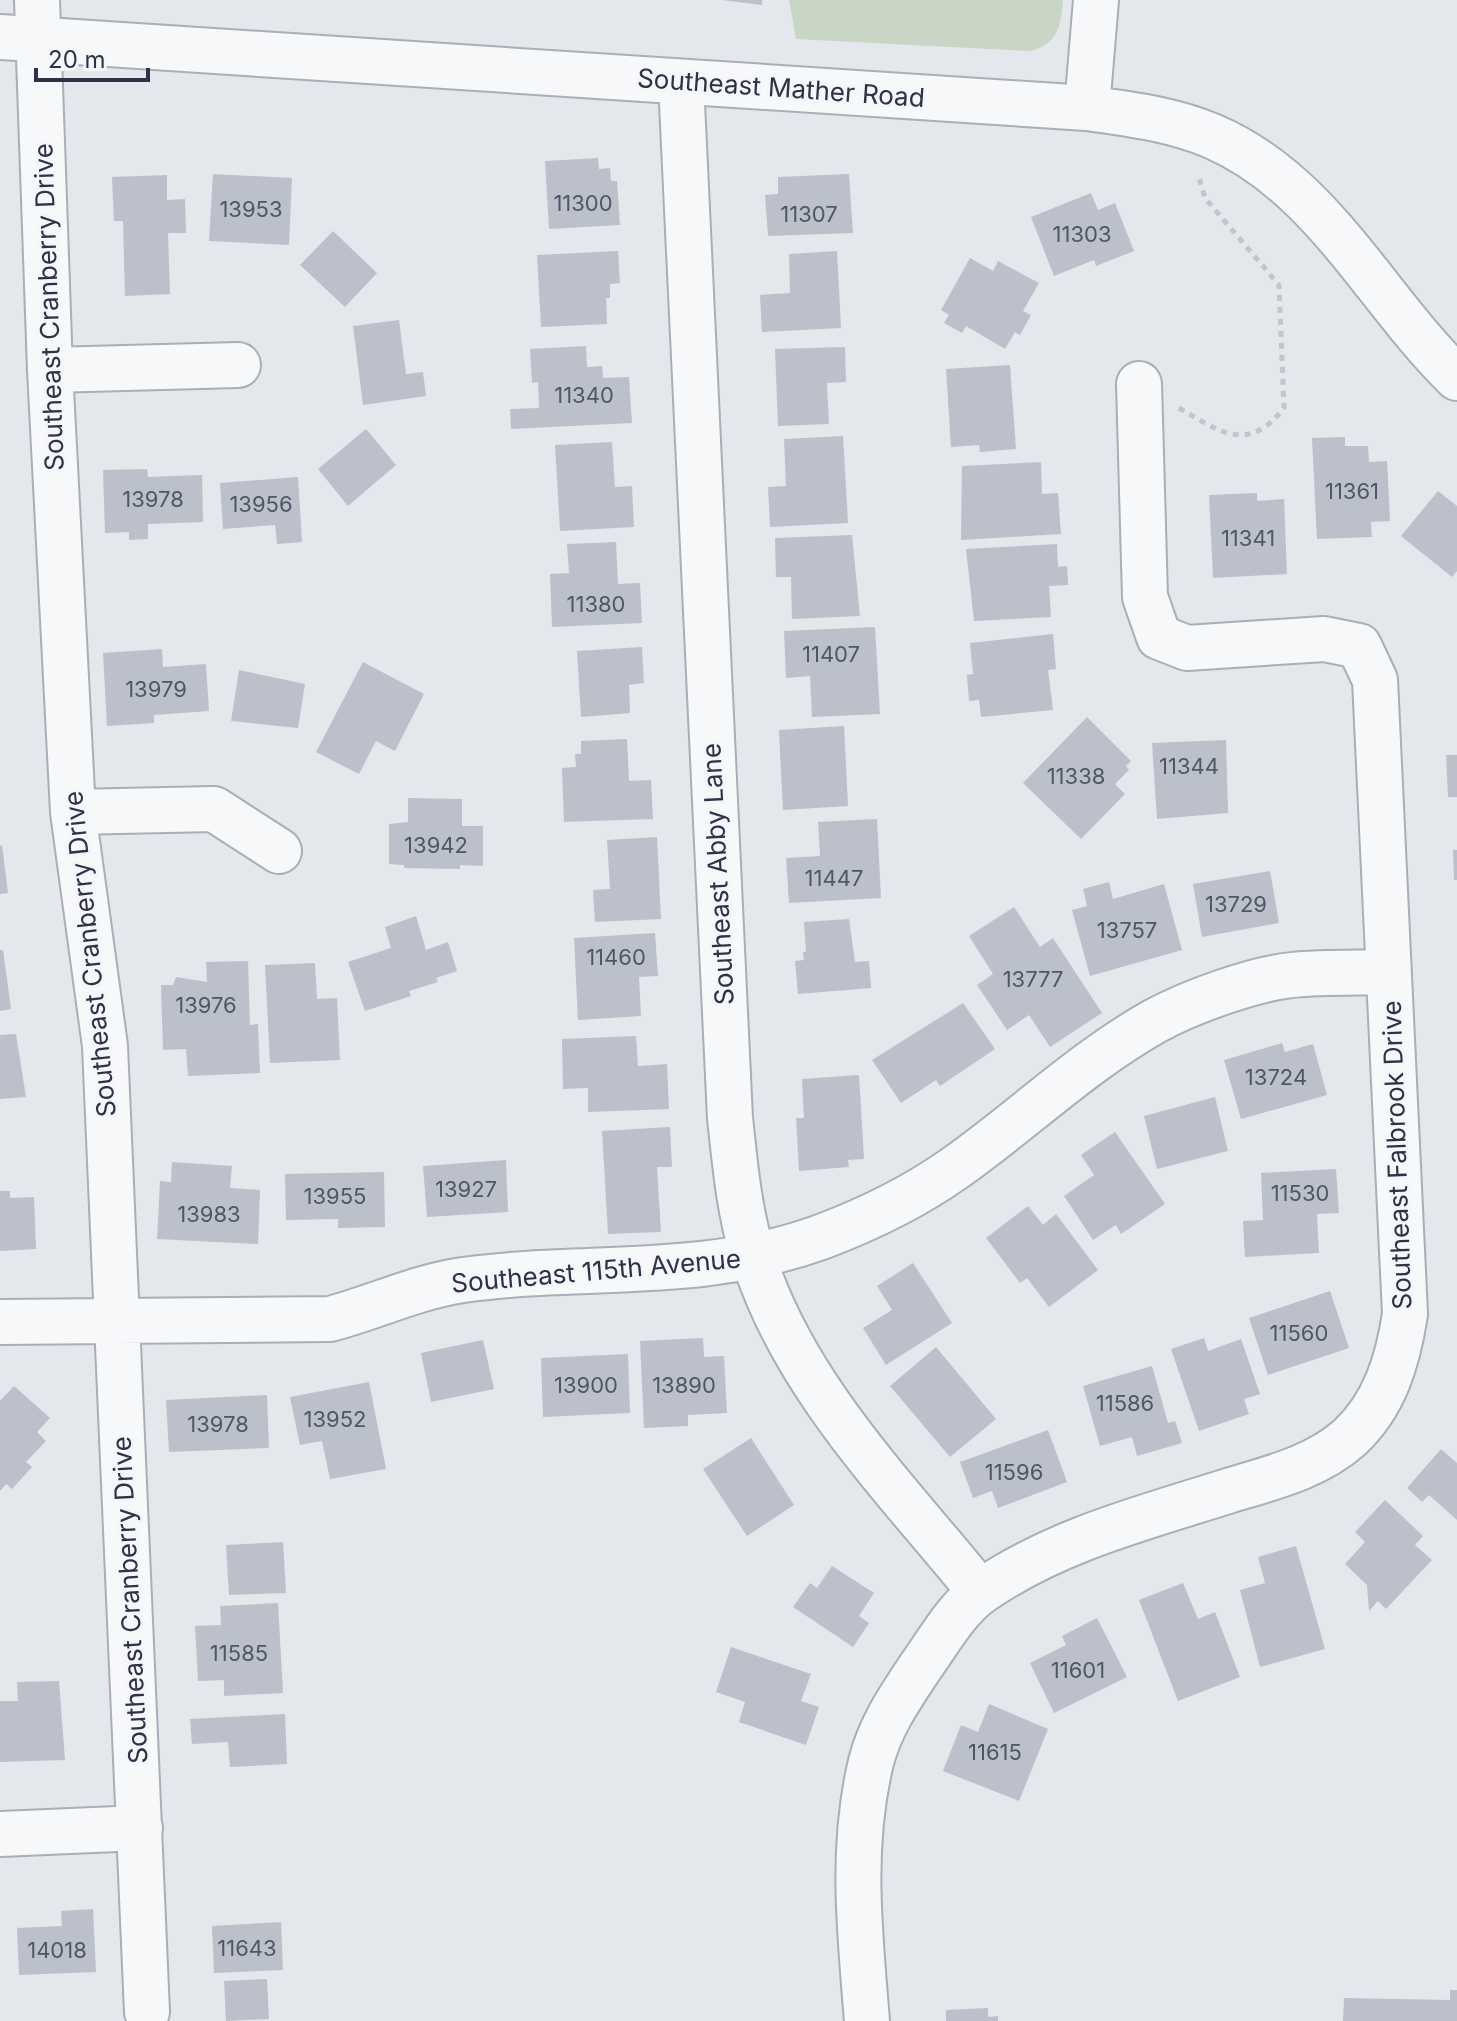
<svg xmlns="http://www.w3.org/2000/svg" width="1457" height="2021" font-family="Inter,sans-serif">
  <rect width="100%" height="100%" fill="#e4e7ec"/>
  <path fill="#c9d6c5" d="M 789,0 L 1063,0 C 1061,26 1058,44 1030,51 L 796,39 Z"/>
  <path fill="#bbc0ca" d="M 722,0 L 762,0 L 762,5 Z
    M 598,158 L 599,169 L 610,168 L 611,181 L 617,181 L 620,225 L 549,229 L 545,161 Z
    M 213,174 L 292,178 L 289,245 L 209,241 Z
    M 849,174 L 853,233 L 768,236 L 765,195 L 778,194 L 778,177 Z
    M 167,175 L 167,200 L 185,199 L 186,233 L 168,233 L 170,294 L 125,296 L 123,221 L 114,221 L 112,177 Z
    M 1091,193 L 1098,210 L 1115,203 L 1134,251 L 1096,266 L 1094,260 L 1054,276 L 1031,217 Z
    M 333,231 L 377,273 L 345,307 L 300,265 Z
    M 618,251 L 620,283 L 610,284 L 610,298 L 606,298 L 607,324 L 541,327 L 537,255 Z
    M 837,251 L 841,328 L 762,332 L 760,295 L 790,293 L 789,254 Z
    M 970,258 L 993,271 L 998,261 L 1039,283 L 1023,311 L 1031,315 L 1020,335 L 1015,332 L 1005,349 L 966,326 L 962,333 L 944,323 L 949,315 L 941,310 Z
    M 399,320 L 406,374 L 423,372 L 426,396 L 363,405 L 353,326 Z
    M 586,346 L 587,367 L 602,366 L 603,378 L 629,377 L 632,423 L 511,429 L 510,409 L 539,408 L 538,382 L 532,383 L 530,349 Z
    M 845,347 L 846,382 L 827,383 L 829,424 L 778,426 L 775,349 Z
    M 1010,365 L 1016,449 L 980,452 L 979,445 L 951,447 L 946,369 Z
    M 366,429 L 396,465 L 348,506 L 318,469 Z
    M 843,436 L 848,523 L 770,527 L 768,487 L 786,486 L 784,439 Z
    M 1345,437 L 1345,446 L 1368,446 L 1369,462 L 1387,461 L 1390,521 L 1371,522 L 1372,537 L 1317,539 L 1312,438 Z
    M 612,442 L 615,487 L 632,486 L 634,527 L 560,531 L 555,445 Z
    M 1041,462 L 1042,494 L 1058,493 L 1061,534 L 961,540 L 962,466 Z
    M 147,469 L 148,477 L 202,475 L 203,522 L 148,524 L 148,539 L 129,540 L 129,532 L 105,533 L 103,470 Z
    M 298,477 L 302,542 L 277,544 L 275,525 L 223,529 L 220,483 Z
    M 1438,491 L 1457,506 L 1457,571 L 1452,577 L 1401,536 Z
    M 1257,493 L 1257,501 L 1284,499 L 1287,574 L 1213,578 L 1209,495 Z
    M 852,535 L 860,616 L 792,619 L 791,577 L 776,577 L 775,538 Z
    M 616,542 L 618,584 L 640,583 L 642,623 L 552,627 L 550,574 L 569,573 L 567,544 Z
    M 1057,544 L 1058,567 L 1067,566 L 1068,585 L 1049,586 L 1051,617 L 974,621 L 966,549 Z
    M 875,627 L 880,714 L 812,717 L 810,676 L 786,678 L 784,631 Z
    M 1053,634 L 1056,669 L 1048,670 L 1053,710 L 981,717 L 979,700 L 969,701 L 967,675 L 973,674 L 970,643 Z
    M 642,647 L 644,683 L 629,685 L 630,713 L 581,717 L 577,651 Z
    M 162,649 L 163,667 L 206,664 L 209,711 L 154,715 L 154,723 L 107,726 L 103,653 Z
    M 363,662 L 424,694 L 395,751 L 376,741 L 359,774 L 316,752 Z
    M 239,670 L 305,684 L 298,728 L 231,721 Z
    M 1087,717 L 1131,761 L 1126,766 L 1129,770 L 1115,784 L 1125,794 L 1081,839 L 1023,783 Z
    M 844,726 L 848,806 L 783,810 L 779,730 Z
    M 627,739 L 629,781 L 651,780 L 653,819 L 564,822 L 562,768 L 576,767 L 575,754 L 581,754 L 581,741 Z
    M 1226,740 L 1228,813 L 1157,819 L 1152,743 Z
    M 1446,755 L 1457,755 L 1457,797 L 1448,797 Z
    M 408,798 L 462,799 L 462,826 L 483,826 L 483,866 L 460,865 L 460,869 L 404,868 L 404,865 L 389,864 L 389,824 L 408,822 Z
    M 877,819 L 881,898 L 789,903 L 786,858 L 820,856 L 818,822 Z
    M 657,837 L 661,919 L 595,922 L 593,890 L 610,889 L 607,840 Z
    M 2,845 L 8,893 L 0,894 L 0,846 Z
    M 1453,850 L 1457,850 L 1457,880 L 1454,880 Z
    M 1270,871 L 1279,923 L 1202,937 L 1193,884 Z
    M 1109,882 L 1113,899 L 1164,884 L 1182,950 L 1090,976 L 1072,910 L 1087,906 L 1083,889 Z
    M 1014,907 L 1040,947 L 1053,938 L 1102,1013 L 1050,1047 L 1029,1015 L 1007,1030 L 977,985 L 993,974 L 969,936 Z
    M 416,916 L 426,950 L 448,942 L 457,971 L 436,978 L 438,982 L 409,991 L 411,996 L 365,1011 L 348,962 L 391,948 L 385,927 Z
    M 849,919 L 855,962 L 869,961 L 871,988 L 798,994 L 795,961 L 804,960 L 803,952 L 806,952 L 804,922 Z
    M 655,933 L 658,976 L 639,977 L 641,1016 L 578,1020 L 574,938 Z
    M 0,950 L 3,950 L 11,1009 L 0,1011 Z
    M 248,961 L 250,1025 L 258,1024 L 260,1073 L 188,1076 L 186,1049 L 163,1050 L 161,985 L 173,985 L 176,977 L 207,982 L 206,962 Z
    M 315,963 L 317,999 L 337,998 L 340,1060 L 270,1063 L 265,965 Z
    M 963,1003 L 995,1049 L 940,1086 L 936,1080 L 901,1103 L 872,1060 Z
    M 16,1034 L 26,1097 L 0,1099 L 0,1035 Z
    M 636,1036 L 638,1066 L 667,1064 L 669,1109 L 588,1112 L 588,1088 L 563,1089 L 562,1039 Z
    M 1282,1043 L 1285,1052 L 1313,1044 L 1327,1095 L 1241,1119 L 1224,1060 Z
    M 859,1075 L 864,1159 L 848,1160 L 849,1167 L 799,1171 L 796,1118 L 804,1118 L 802,1079 Z
    M 1215,1097 L 1228,1151 L 1157,1169 L 1144,1116 Z
    M 670,1127 L 672,1167 L 657,1167 L 661,1232 L 608,1234 L 602,1131 Z
    M 1115,1132 L 1165,1204 L 1121,1234 L 1116,1225 L 1093,1240 L 1064,1196 L 1094,1175 L 1081,1155 Z
    M 506,1160 L 508,1212 L 427,1217 L 423,1166 Z
    M 172,1162 L 232,1166 L 230,1188 L 260,1190 L 258,1244 L 157,1239 L 160,1181 L 171,1182 Z
    M 1336,1169 L 1339,1213 L 1317,1214 L 1319,1253 L 1245,1257 L 1243,1221 L 1263,1220 L 1261,1173 Z
    M 384,1172 L 385,1227 L 338,1228 L 338,1219 L 286,1220 L 285,1174 Z
    M 0,1191 L 10,1191 L 10,1198 L 34,1197 L 36,1249 L 0,1251 Z
    M 1028,1206 L 1043,1225 L 1056,1214 L 1098,1270 L 1049,1307 L 1027,1278 L 1020,1283 L 986,1238 Z
    M 913,1263 L 952,1323 L 886,1365 L 863,1328 L 892,1310 L 877,1286 Z
    M 1330,1291 L 1349,1348 L 1268,1375 L 1249,1318 Z
    M 703,1338 L 704,1357 L 724,1356 L 727,1413 L 688,1415 L 688,1426 L 644,1428 L 640,1341 Z
    M 1204,1338 L 1208,1351 L 1241,1339 L 1260,1394 L 1244,1399 L 1249,1414 L 1199,1431 L 1171,1349 Z
    M 483,1340 L 494,1389 L 431,1402 L 421,1353 Z
    M 936,1347 L 996,1419 L 950,1457 L 890,1386 Z
    M 628,1354 L 630,1413 L 543,1417 L 541,1358 Z
    M 1152,1366 L 1168,1423 L 1175,1421 L 1182,1443 L 1137,1456 L 1132,1437 L 1100,1446 L 1083,1386 Z
    M 369,1382 L 386,1469 L 330,1479 L 322,1441 L 300,1445 L 290,1397 Z
    M 14,1386 L 50,1418 L 37,1432 L 46,1441 L 26,1462 L 32,1467 L 12,1489 L 6,1484 L 0,1491 L 0,1401 Z
    M 267,1395 L 269,1448 L 169,1452 L 166,1400 Z
    M 1048,1430 L 1067,1482 L 998,1508 L 992,1491 L 973,1498 L 960,1462 Z
    M 751,1438 L 794,1505 L 747,1536 L 703,1469 Z
    M 1441,1449 L 1457,1463 L 1457,1520 L 1429,1495 L 1422,1502 L 1407,1488 Z
    M 1385,1500 L 1423,1536 L 1415,1545 L 1432,1560 L 1386,1609 L 1378,1601 L 1369,1611 L 1367,1585 L 1345,1564 L 1365,1542 L 1355,1532 Z
    M 283,1542 L 286,1593 L 229,1595 L 226,1545 Z
    M 1296,1546 L 1325,1649 L 1260,1667 L 1240,1590 L 1265,1583 L 1258,1557 Z
    M 832,1566 L 874,1593 L 859,1616 L 869,1623 L 853,1647 L 793,1607 L 810,1583 L 817,1588 Z
    M 1183,1583 L 1198,1619 L 1215,1612 L 1240,1677 L 1178,1701 L 1139,1600 Z
    M 278,1603 L 283,1693 L 224,1696 L 224,1680 L 198,1681 L 195,1626 L 221,1625 L 220,1606 Z
    M 1097,1618 L 1127,1677 L 1054,1713 L 1030,1663 L 1066,1645 L 1062,1636 Z
    M 731,1647 L 811,1674 L 801,1701 L 819,1707 L 806,1745 L 739,1722 L 745,1702 L 716,1692 Z
    M 59,1681 L 65,1760 L 0,1762 L 0,1701 L 18,1701 L 17,1682 Z
    M 989,1704 L 1048,1729 L 1019,1801 L 943,1771 L 961,1725 L 978,1732 Z
    M 285,1714 L 287,1764 L 230,1767 L 228,1742 L 192,1744 L 190,1719 Z
    M 93,1909 L 96,1972 L 19,1975 L 17,1928 L 62,1926 L 61,1911 Z
    M 281,1922 L 283,1970 L 214,1973 L 212,1926 Z
    M 267,1979 L 269,2019 L 226,2021 L 224,1981 Z
    M 1450,1990 L 1457,1990 L 1457,2021 L 1343,2021 L 1344,1998 L 1450,2000 Z
    M 988,2008 L 988,2017 L 998,2016 L 998,2021 L 946,2021 L 946,2010 Z"/>
  <g fill="none" stroke-linecap="round" stroke-linejoin="round">
    <defs>
      <path id="minor" d="M 37,0 L 50,370 L 73,812 L 105,1046 L 147,2012
        M 0,37 L 1087,108 C 1130,114 1172,119 1212,136 C 1322,183 1375,298 1457,378
        M 681,82 L 730,1118 C 735,1164 739,1211 753,1256 C 793,1386 897,1489 980,1592
        M 1087,108 L 1096,0
        M 50,370 L 238,365
        M 73,812 L 214,809 L 279,851
        M 0,1322 L 330,1319 C 375,1307 416,1287 463,1280 C 586,1263 700,1281 821,1237 C 869,1219 914,1197 955,1168 C 1023,1120 1082,1062 1155,1021 C 1190,1002 1253,979 1292,975 C 1324,972 1357,973 1389,972
        M 0,1834 L 140,1828
        M 867,2021 C 860,1934 850,1848 871,1762 C 880,1726 901,1696 921,1666 C 939,1641 957,1608 982,1591 C 1056,1540 1143,1518 1228,1491 C 1270,1478 1315,1468 1349,1438 C 1385,1405 1398,1360 1405,1314 L 1375,680 L 1359,646 L 1324,639 L 1187,648 L 1159,637 L 1145,597 L 1139,384"/>
    </defs>
    <use href="#minor" stroke="#a9aeb7" stroke-width="48"/>
    <path stroke="#c2c5cb" stroke-width="5" stroke-dasharray="6 6" stroke-linecap="butt" d="M 1179,408 C 1220,432 1248,454 1284,408 L 1279,285 L 1205,198 L 1198,174"/>
    <use href="#minor" stroke="#f7f8fa" stroke-width="44"/>
  </g>
  <g text-anchor="middle" stroke-width="7" stroke-linejoin="round" paint-order="stroke">
    <g font-size="22" fill="#4f5766">
      <text x="583" y="211">11300</text>
      <text x="251" y="217">13953</text>
      <text x="809" y="222">11307</text>
      <text x="1082" y="242">11303</text>
      <text x="584" y="403">11340</text>
      <text x="1352" y="499">11361</text>
      <text x="153" y="507">13978</text>
      <text x="261" y="512">13956</text>
      <text x="1248" y="546">11341</text>
      <text x="596" y="612">11380</text>
      <text x="831" y="662">11407</text>
      <text x="156" y="697">13979</text>
      <text x="1189" y="774">11344</text>
      <text x="1076" y="784">11338</text>
      <text x="436" y="853">13942</text>
      <text x="834" y="886">11447</text>
      <text x="1236" y="912">13729</text>
      <text x="1127" y="938">13757</text>
      <text x="616" y="965">11460</text>
      <text x="1033" y="987">13777</text>
      <text x="206" y="1013">13976</text>
      <text x="1276" y="1085">13724</text>
      <text x="466" y="1197">13927</text>
      <text x="1300" y="1201">11530</text>
      <text x="335" y="1204">13955</text>
      <text x="209" y="1222">13983</text>
      <text x="1299" y="1341">11560</text>
      <text x="586" y="1393">13900</text>
      <text x="684" y="1393">13890</text>
      <text x="1125" y="1411">11586</text>
      <text x="335" y="1427">13952</text>
      <text x="218" y="1432">13978</text>
      <text x="1014" y="1480">11596</text>
      <text x="239" y="1661">11585</text>
      <text x="1078" y="1678">11601</text>
      <text x="995" y="1760">11615</text>
      <text x="247" y="1956">11643</text>
      <text x="57" y="1958">14018</text>
    </g>
    <g font-size="26" fill="#2b3445" stroke="#f4f6f9">
      <text transform="translate(781 88) rotate(4)" y="9">Southeast Mather Road</text>
      <text transform="translate(49 307) rotate(-92)" y="9">Southeast Cranberry Drive</text>
      <text transform="translate(718 874) rotate(-93)" y="9">Southeast Abby Lane</text>
      <text transform="translate(90 954) rotate(-96)" y="9">Southeast Cranberry Drive</text>
      <text transform="translate(1397 1155) rotate(-92)" y="9">Southeast Falbrook Drive</text>
      <text transform="translate(596 1271) rotate(-5)" y="9">Southeast 115th Avenue</text>
      <text transform="translate(130 1600) rotate(-93)" y="9">Southeast Cranberry Drive</text>
    </g>
  </g>
  <path d="M36 68v12h112v-12" fill="none" stroke="#2b3445" stroke-width="4"/>
  <text x="48" y="68" font-size="24" fill="#2b3445" stroke="#f4f6f9" stroke-width="6" paint-order="stroke">20 m</text>
</svg>
